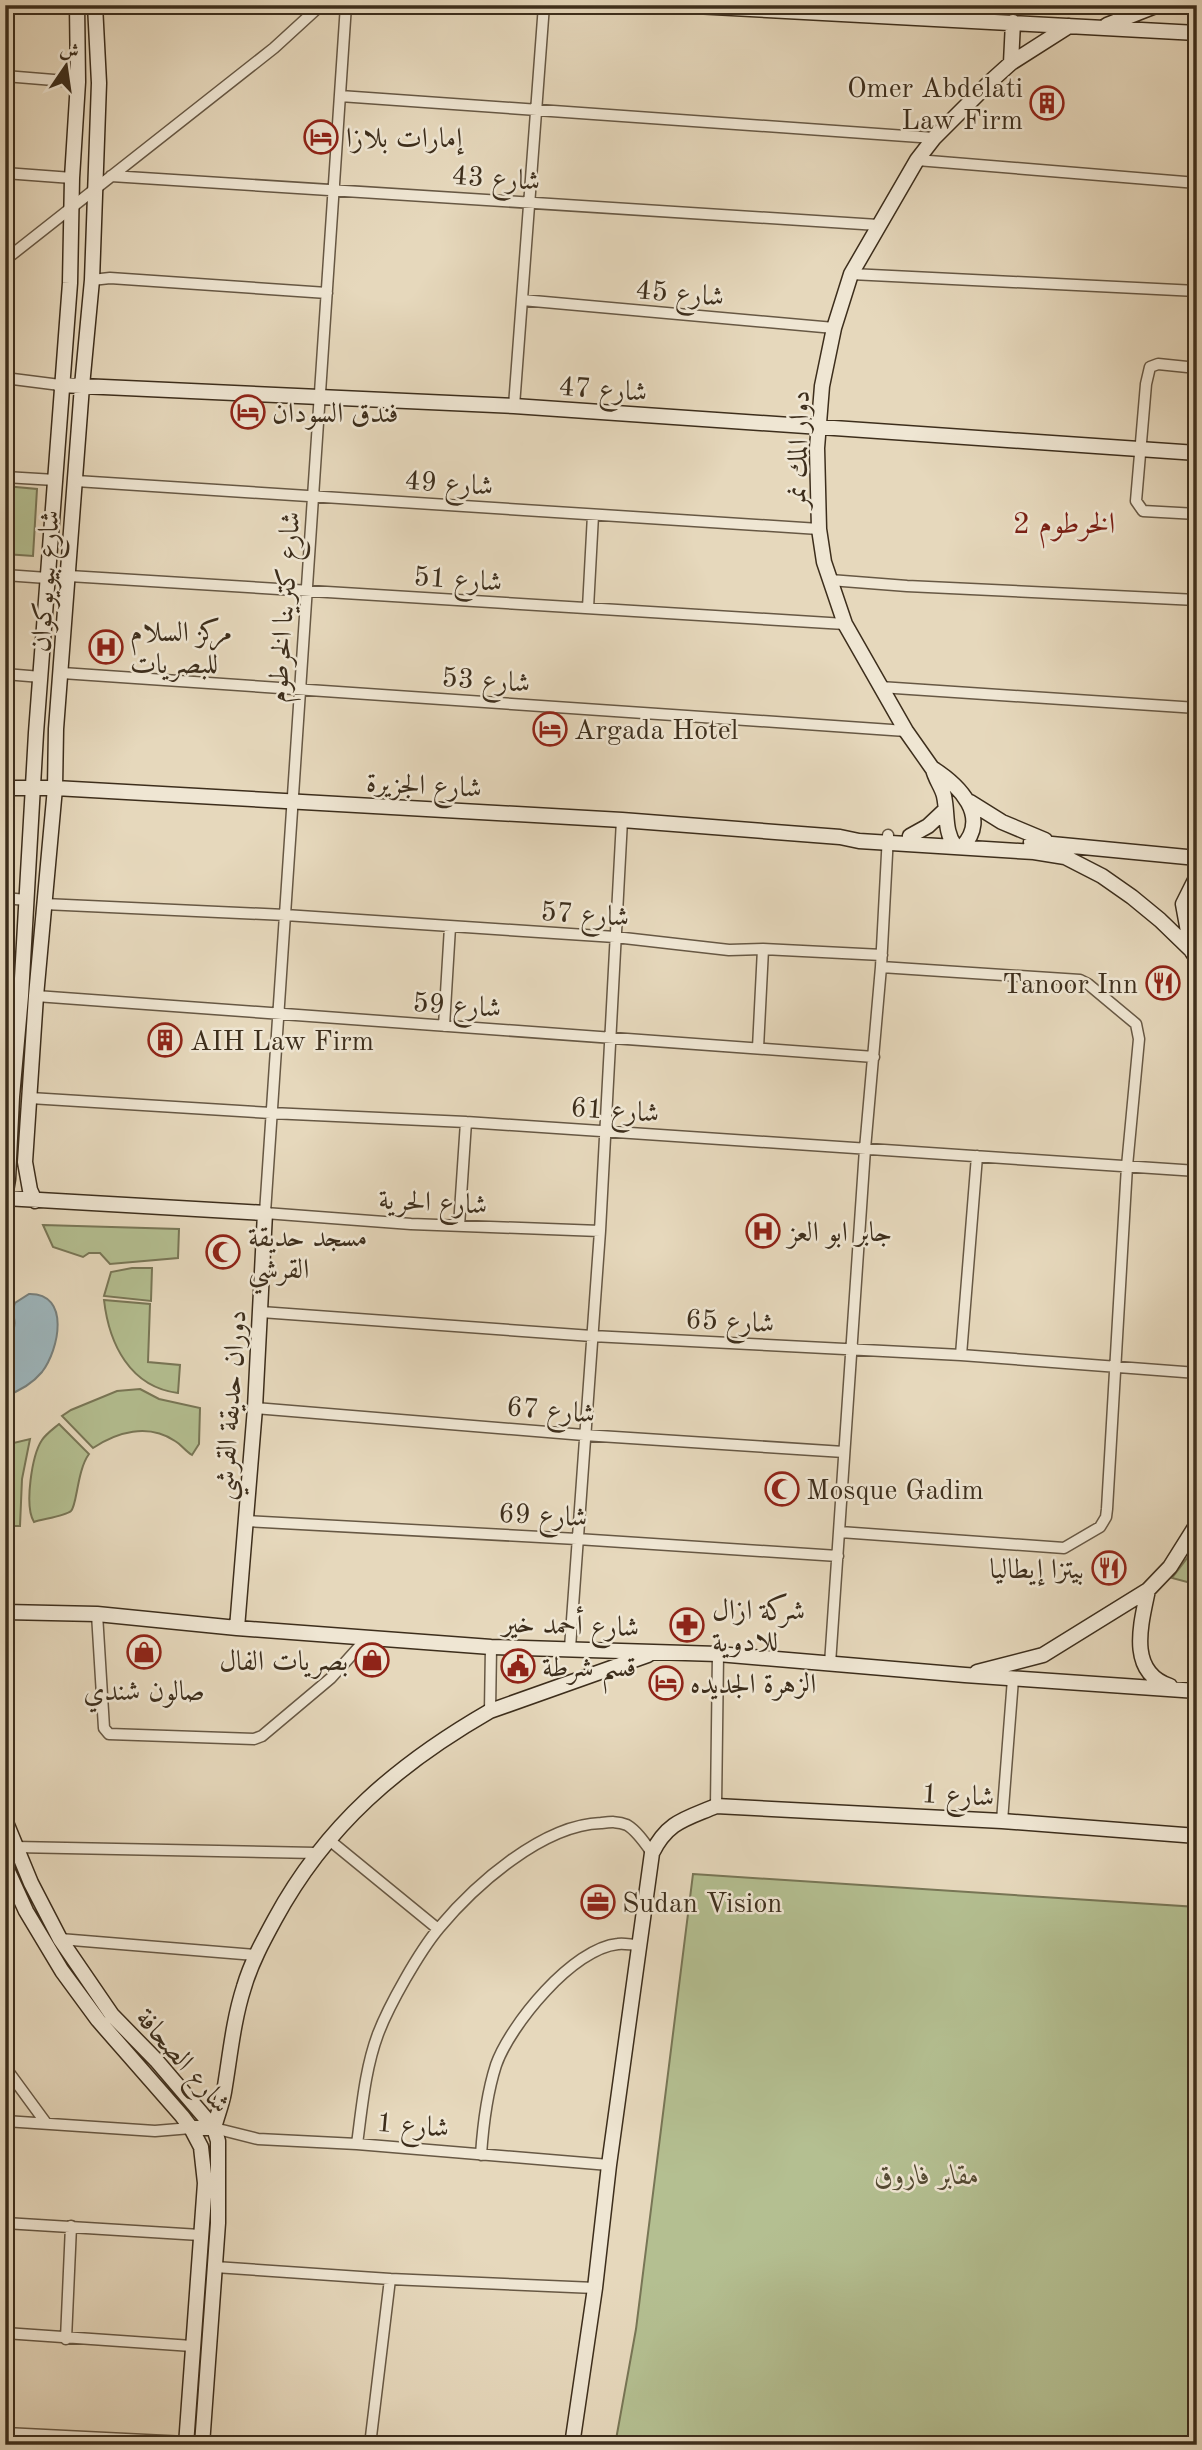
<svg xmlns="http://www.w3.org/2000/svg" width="1202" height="2450" font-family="'Old Standard TT',Amiri,serif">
  <rect width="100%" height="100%" fill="#e6d8bc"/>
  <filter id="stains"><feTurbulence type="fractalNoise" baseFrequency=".00286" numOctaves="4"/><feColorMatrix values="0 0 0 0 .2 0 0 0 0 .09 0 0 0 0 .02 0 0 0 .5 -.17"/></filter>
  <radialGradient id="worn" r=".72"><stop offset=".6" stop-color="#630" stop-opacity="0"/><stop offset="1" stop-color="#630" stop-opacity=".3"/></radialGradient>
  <path fill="#b4bf91" stroke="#787656" stroke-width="2" d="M 5,486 L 37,489 L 33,556 L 5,554 Z
    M 43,1225 L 179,1229 L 178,1258 L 110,1264 L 100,1253 L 89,1253 L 83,1257 L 53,1247 Z
    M 132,1268 L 152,1268 L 151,1301 L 104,1296 L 111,1272 Z
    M 104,1300 L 150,1304 L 148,1362 L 180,1365 L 178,1393 C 130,1387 109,1344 104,1300 Z
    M 140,1389 L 159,1399 L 200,1408 L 199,1444 L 192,1455 C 185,1451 182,1445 175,1441 C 148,1423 117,1432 93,1448 L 62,1416 L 71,1410 L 117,1391 Z
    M 59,1424 L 89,1454 C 77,1470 77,1506 71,1511 C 65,1516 43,1519 34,1522 C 24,1506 32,1455 42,1440 C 46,1434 53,1429 59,1424 Z
    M 30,1439 L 22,1479 L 20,1526 L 11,1526 L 5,1500 L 5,1445 Z
    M 1197,1545 L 1197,1613 L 1191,1604 L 1191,1583 L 1172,1578 Z
    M 693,1874 L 1197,1907 L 1197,2445 L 615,2445 L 636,2329 Z"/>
  <path fill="#9db6bd" stroke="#77807d" stroke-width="2" d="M 29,1294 C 71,1293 59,1350 42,1372 C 32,1384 20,1391 5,1396 C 5,1381 4,1365 5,1349 C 7,1336 20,1330 12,1312 L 15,1303 Z"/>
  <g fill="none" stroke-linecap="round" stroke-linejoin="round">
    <defs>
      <path id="street" d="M 346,5 L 265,1213 L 411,1224 L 600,1231
        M 978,21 L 978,5
        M 5,76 L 78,82
        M 340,96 L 934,138
        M 917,160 L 1197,183
        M 5,173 L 72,178
        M 111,176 L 878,225
        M 5,260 L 274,48 L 321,5
        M 851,274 L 1197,291
        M 92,280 L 110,278 L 327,293
        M 522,300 L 834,328
        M 1197,368 L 1158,364 L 1150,367 L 1146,384 L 1136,501 L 1143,511 L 1197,514
        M 5,378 L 60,385
        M 514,406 L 544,5
        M 5,477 L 55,480
        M 76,481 L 819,529
        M 5,575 L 47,578
        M 69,576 L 845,624
        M 830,580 L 907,586 L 1197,600
        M 588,608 L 593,515
        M 62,673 L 906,731
        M 5,674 L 41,677
        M 880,687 L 1197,708
        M 5,898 L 26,900
        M 44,904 L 285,915 L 615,937 L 729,950 L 763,949 L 882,955
        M 5,994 L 21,996
        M 36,996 L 874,1057
        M 444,1026 L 450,927
        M 758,1048 L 763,949
        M 30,1098 L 271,1113 L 466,1122 L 1197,1171
        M 459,1226 L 466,1122
        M 261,1312 L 592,1336 L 961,1355 L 1197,1373
        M 961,1355 L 977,1156
        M 255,1408 L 584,1435 L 844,1452
        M 245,1521 L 577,1539 L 838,1556
        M 840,1532 L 1064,1548 L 1100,1527 L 1106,1517 L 1107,1509 L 1127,1166 L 1139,1039 L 1136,1024 L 1088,984 L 1080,980 L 881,967
        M 97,1614 L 104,1728 L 109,1734 L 254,1739 L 262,1736 L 331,1678 L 367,1638
        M 570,1648 L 600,1231 L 622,820
        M 830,1664 L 865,1149 L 881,967 L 888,835
        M 490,1711 L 491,1647
        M 716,1806 L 718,1654
        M 1002,1821 L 1013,1679
        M 328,1839 L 438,1929
        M 15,1847 L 316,1853
        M 60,1939 L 255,1955
        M 5,2067 L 46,2123
        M 5,2121 L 155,2131 L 191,2128
        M 214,2128 L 258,2139 L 357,2144 L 609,2165
        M 357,2144 C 362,2107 365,2069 378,2034 C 389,2005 419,1952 439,1928 C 475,1885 542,1825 601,1823 C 610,1822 618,1821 627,1825 C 637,1831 645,1843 652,1853
        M 481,2155 C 483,2125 487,2093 496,2065 C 510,2025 573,1948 618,1944 C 624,1943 632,1945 639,1945
        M 5,2223 L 200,2235
        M 215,2267 L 390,2279 L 595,2288
        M 5,2333 L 192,2346
        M 66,2339 L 71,2226
        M 5,2433 L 186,2442
        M 370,2445 L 390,2279"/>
      <path id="secondary" d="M 676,5 L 1197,33
        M 1107,25 L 1158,5
        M 1011,63 L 1013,22
        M 60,385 L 514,406 L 1197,453
        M 933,769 C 935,779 942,787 944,796 C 948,814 944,831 955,846
        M 5,788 L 55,788 L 622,820 L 840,837 L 859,841 L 1034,852 L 1065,857 L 1102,876 L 1132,897 L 1160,920 L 1191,950 L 1197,959
        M 970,802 L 1002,822 L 1045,840
        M 910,836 L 928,826 L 945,810
        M 1031,842 L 1197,858
        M 962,847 C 991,817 959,785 932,768 L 906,731 L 845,624 L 824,562 L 819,529 L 817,448 L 822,386 L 834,328 L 851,274 L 917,160 L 934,138 L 991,81 L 1011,63 L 1069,26
        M 1191,948 L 1183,904 L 1197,876
        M 5,1197 L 8,1179 L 12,1097 L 21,996 L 36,733 L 70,283 L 72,178 L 78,82 L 77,5
        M 5,1198 L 265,1213 L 255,1408 L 237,1628 L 97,1614 L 5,1612
        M 35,1201 L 30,1190 L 25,1162 L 36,996 L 55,788 L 56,729 L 82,386 L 92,280 L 99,83 L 95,5
        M 1148,1590 C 1141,1624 1127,1672 1170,1686
        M 237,1628 L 491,1647 L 718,1654 L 965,1675 L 1197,1691
        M 977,1672 L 1043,1655 L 1148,1590 L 1170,1567 L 1197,1524
        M 5,1820 L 31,1883 L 60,1939 L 112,2015 L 156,2060 L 214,2128 L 218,2141 L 218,2223 L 202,2445
        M 5,1865 L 26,1911 L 62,1971 L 98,2020 L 182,2116 L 191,2128 L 201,2147 L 205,2183 L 186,2445
        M 191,2128 L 214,2128 C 217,2116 222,2104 224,2092 C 230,2057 233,2021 244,1987 C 251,1963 263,1941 275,1919 C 326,1825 398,1764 490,1711 L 648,1655
        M 572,2445 L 595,2288 L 609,2165 L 652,1853 C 668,1821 686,1819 716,1806 L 1002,1821 L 1197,1836"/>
    </defs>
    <use href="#street" stroke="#675844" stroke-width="13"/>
    <use href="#secondary" stroke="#3d2e1c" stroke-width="17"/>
    <use href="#street" stroke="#efe6d3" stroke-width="10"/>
    <use href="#secondary" stroke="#efe6d3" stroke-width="14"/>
  </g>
  <defs>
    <symbol id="building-ring" viewBox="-11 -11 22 22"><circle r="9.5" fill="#efe6d3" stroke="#8f2418" stroke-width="1.5"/><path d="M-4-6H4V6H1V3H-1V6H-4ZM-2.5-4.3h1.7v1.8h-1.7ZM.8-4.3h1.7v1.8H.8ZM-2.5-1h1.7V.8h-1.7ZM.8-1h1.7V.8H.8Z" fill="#8f2418"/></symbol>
    <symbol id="hotel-ring" viewBox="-11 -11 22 22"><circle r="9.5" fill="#efe6d3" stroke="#8f2418" stroke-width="1.5"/><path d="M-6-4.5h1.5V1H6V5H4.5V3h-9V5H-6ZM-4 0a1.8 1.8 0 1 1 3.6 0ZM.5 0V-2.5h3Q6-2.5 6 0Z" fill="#8f2418"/></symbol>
    <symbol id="hospital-ring" viewBox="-11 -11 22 22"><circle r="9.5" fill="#efe6d3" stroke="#8f2418" stroke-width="1.5"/><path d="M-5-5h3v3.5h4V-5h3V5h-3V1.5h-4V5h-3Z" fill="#8f2418"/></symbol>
    <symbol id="restaurant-ring" viewBox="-11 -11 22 22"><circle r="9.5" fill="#efe6d3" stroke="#8f2418" stroke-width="1.5"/><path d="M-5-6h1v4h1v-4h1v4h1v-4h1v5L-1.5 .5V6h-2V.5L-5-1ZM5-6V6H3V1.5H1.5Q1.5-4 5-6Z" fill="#8f2418"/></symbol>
    <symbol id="mosque-ring" viewBox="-11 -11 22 22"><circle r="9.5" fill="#efe6d3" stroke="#8f2418" stroke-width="1.5"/><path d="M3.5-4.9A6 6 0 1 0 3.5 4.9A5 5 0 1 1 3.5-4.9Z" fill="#8f2418"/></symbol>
    <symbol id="pharmacy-ring" viewBox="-11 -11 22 22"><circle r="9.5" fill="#efe6d3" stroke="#8f2418" stroke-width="1.5"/><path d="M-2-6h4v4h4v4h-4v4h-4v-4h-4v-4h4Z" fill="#8f2418"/></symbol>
    <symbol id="shop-ring" viewBox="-11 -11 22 22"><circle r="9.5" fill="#efe6d3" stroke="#8f2418" stroke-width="1.5"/><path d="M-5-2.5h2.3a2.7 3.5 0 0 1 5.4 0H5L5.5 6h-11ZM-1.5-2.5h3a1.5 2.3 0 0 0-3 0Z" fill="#8f2418"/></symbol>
    <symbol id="civic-ring" viewBox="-11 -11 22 22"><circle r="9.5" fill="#efe6d3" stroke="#8f2418" stroke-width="1.5"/><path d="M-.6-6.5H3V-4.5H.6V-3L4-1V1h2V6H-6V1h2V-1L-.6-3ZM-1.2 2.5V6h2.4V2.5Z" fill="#8f2418"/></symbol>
    <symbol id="office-ring" viewBox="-11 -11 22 22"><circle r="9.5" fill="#efe6d3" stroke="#8f2418" stroke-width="1.5"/><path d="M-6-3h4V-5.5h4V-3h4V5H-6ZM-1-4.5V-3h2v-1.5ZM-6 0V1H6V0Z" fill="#8f2418"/></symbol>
  </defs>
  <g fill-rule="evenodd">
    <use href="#building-ring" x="1028" y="84" width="38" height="38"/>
    <use href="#hotel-ring" x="302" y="118" width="38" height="38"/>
    <use href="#hotel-ring" x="229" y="393" width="38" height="38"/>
    <use href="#hospital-ring" x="87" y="628" width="38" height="38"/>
    <use href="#hotel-ring" x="531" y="710" width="38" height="38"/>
    <use href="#restaurant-ring" x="1144" y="964" width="38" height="38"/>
    <use href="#building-ring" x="146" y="1021" width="38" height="38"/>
    <use href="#hospital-ring" x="744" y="1212" width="38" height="38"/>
    <use href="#mosque-ring" x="204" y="1233" width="38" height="38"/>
    <use href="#mosque-ring" x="763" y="1470" width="38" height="38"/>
    <use href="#restaurant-ring" x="1090" y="1549" width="38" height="38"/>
    <use href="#pharmacy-ring" x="668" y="1606" width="38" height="38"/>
    <use href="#shop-ring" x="125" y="1633" width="38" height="38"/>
    <use href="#shop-ring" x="353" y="1641" width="38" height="38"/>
    <use href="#civic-ring" x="499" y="1647" width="38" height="38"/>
    <use href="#hotel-ring" x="647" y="1664" width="38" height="38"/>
    <use href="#office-ring" x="579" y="1883" width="38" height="38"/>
  </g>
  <g text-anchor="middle" stroke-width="5" stroke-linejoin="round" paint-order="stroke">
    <g font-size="28" fill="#3d2e1c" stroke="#efe6d3" text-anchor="start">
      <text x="1023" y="97" text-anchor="end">Omer Abdelati<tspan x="1023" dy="32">Law Firm</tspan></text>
      <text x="346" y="147">إمارات بلازا</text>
      <text x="272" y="422">فندق السودان</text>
      <text x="130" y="641">مركز السلام<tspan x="130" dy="32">للبصريات</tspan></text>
      <text x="574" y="739">Argada Hotel</text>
      <text x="1138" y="993" text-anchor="end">Tanoor Inn</text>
      <text x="190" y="1050">AIH Law Firm</text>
      <text x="788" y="1241">جابر ابو العز</text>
      <text x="248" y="1246">مسجد حديقة<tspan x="248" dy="32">القرشي</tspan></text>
      <text x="806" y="1499">Mosque Gadim</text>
      <text x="1084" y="1578" text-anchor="end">بيتزا إيطاليا</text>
      <text x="712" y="1619">شركة ازال<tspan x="712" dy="32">للادوية</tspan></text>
      <text x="348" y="1670" text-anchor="end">بصريات الفال</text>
      <text x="542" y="1676">قسم شرطة</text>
      <text x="690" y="1693">الزهرة الجديده</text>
      <text x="144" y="1700" text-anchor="middle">صالون شندي</text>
      <text x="622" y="1912">Sudan Vision</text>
    </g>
    <g font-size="28" fill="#3d2e1c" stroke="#efe6d3">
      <text transform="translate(496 177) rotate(4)" y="10">شارع 43</text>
      <text transform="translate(680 292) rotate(5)" y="10">شارع 45</text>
      <text transform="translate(603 388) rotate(4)" y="10">شارع 47</text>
      <text transform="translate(797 449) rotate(-88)" y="10">دوار المك نمر</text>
      <text transform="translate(449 482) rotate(4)" y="10">شارع 49</text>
      <text transform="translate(458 578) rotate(4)" y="10">شارع 51</text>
      <text transform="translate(44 581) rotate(-86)" y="10">شارع بيويوكوان</text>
      <text transform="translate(283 607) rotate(-86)" y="10">شارع كترينا الخرطوم</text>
      <text transform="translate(486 679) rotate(4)" y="10">شارع 53</text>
      <text transform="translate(424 784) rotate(3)" y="10">شارع الجزيرة</text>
      <text transform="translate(585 913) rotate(4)" y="10">شارع 57</text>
      <text transform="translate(457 1004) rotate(4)" y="10">شارع 59</text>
      <text transform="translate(615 1109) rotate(4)" y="10">شارع 61</text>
      <text transform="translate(433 1201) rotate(3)" y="10">شارع الحرية</text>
      <text transform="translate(730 1320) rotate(3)" y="10">شارع 65</text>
      <text transform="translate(229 1405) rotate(-86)" y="10">دوران حديقة القرشي</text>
      <text transform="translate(551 1409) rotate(5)" y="10">شارع 67</text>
      <text transform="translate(543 1514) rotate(3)" y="10">شارع 69</text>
      <text transform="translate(571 1624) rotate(2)" y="10">شارع أحمد خير</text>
      <text transform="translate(958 1794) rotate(3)" y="10">شارع 1</text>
      <text transform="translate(184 2060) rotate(49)" y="10">شارع الصحافة</text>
      <text transform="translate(413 2124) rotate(5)" y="10">شارع 1</text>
    </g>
    <g font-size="28" font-style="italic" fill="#554b33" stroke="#efe6d3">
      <text x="927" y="2184">مقابر فاروق</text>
    </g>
    <g font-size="30" fill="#7a1f14" stroke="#efe6d3">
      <text x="1064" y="533">الخرطوم 2</text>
    </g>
  </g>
  <rect width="1202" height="2450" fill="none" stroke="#e6d8bc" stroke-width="28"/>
  <rect x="7" y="7" width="1188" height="2436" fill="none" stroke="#3d2e1c" stroke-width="3.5"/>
  <rect x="14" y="14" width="1174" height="2422" fill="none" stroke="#3d2e1c" stroke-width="2"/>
  <g transform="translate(66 66) rotate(13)" stroke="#efe6d3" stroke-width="5" paint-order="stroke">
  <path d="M0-5L12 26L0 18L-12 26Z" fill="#3d2e1c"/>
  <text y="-10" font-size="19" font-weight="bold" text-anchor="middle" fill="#3d2e1c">ش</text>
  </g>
  <rect width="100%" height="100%" filter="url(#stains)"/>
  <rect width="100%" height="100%" fill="url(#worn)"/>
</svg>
